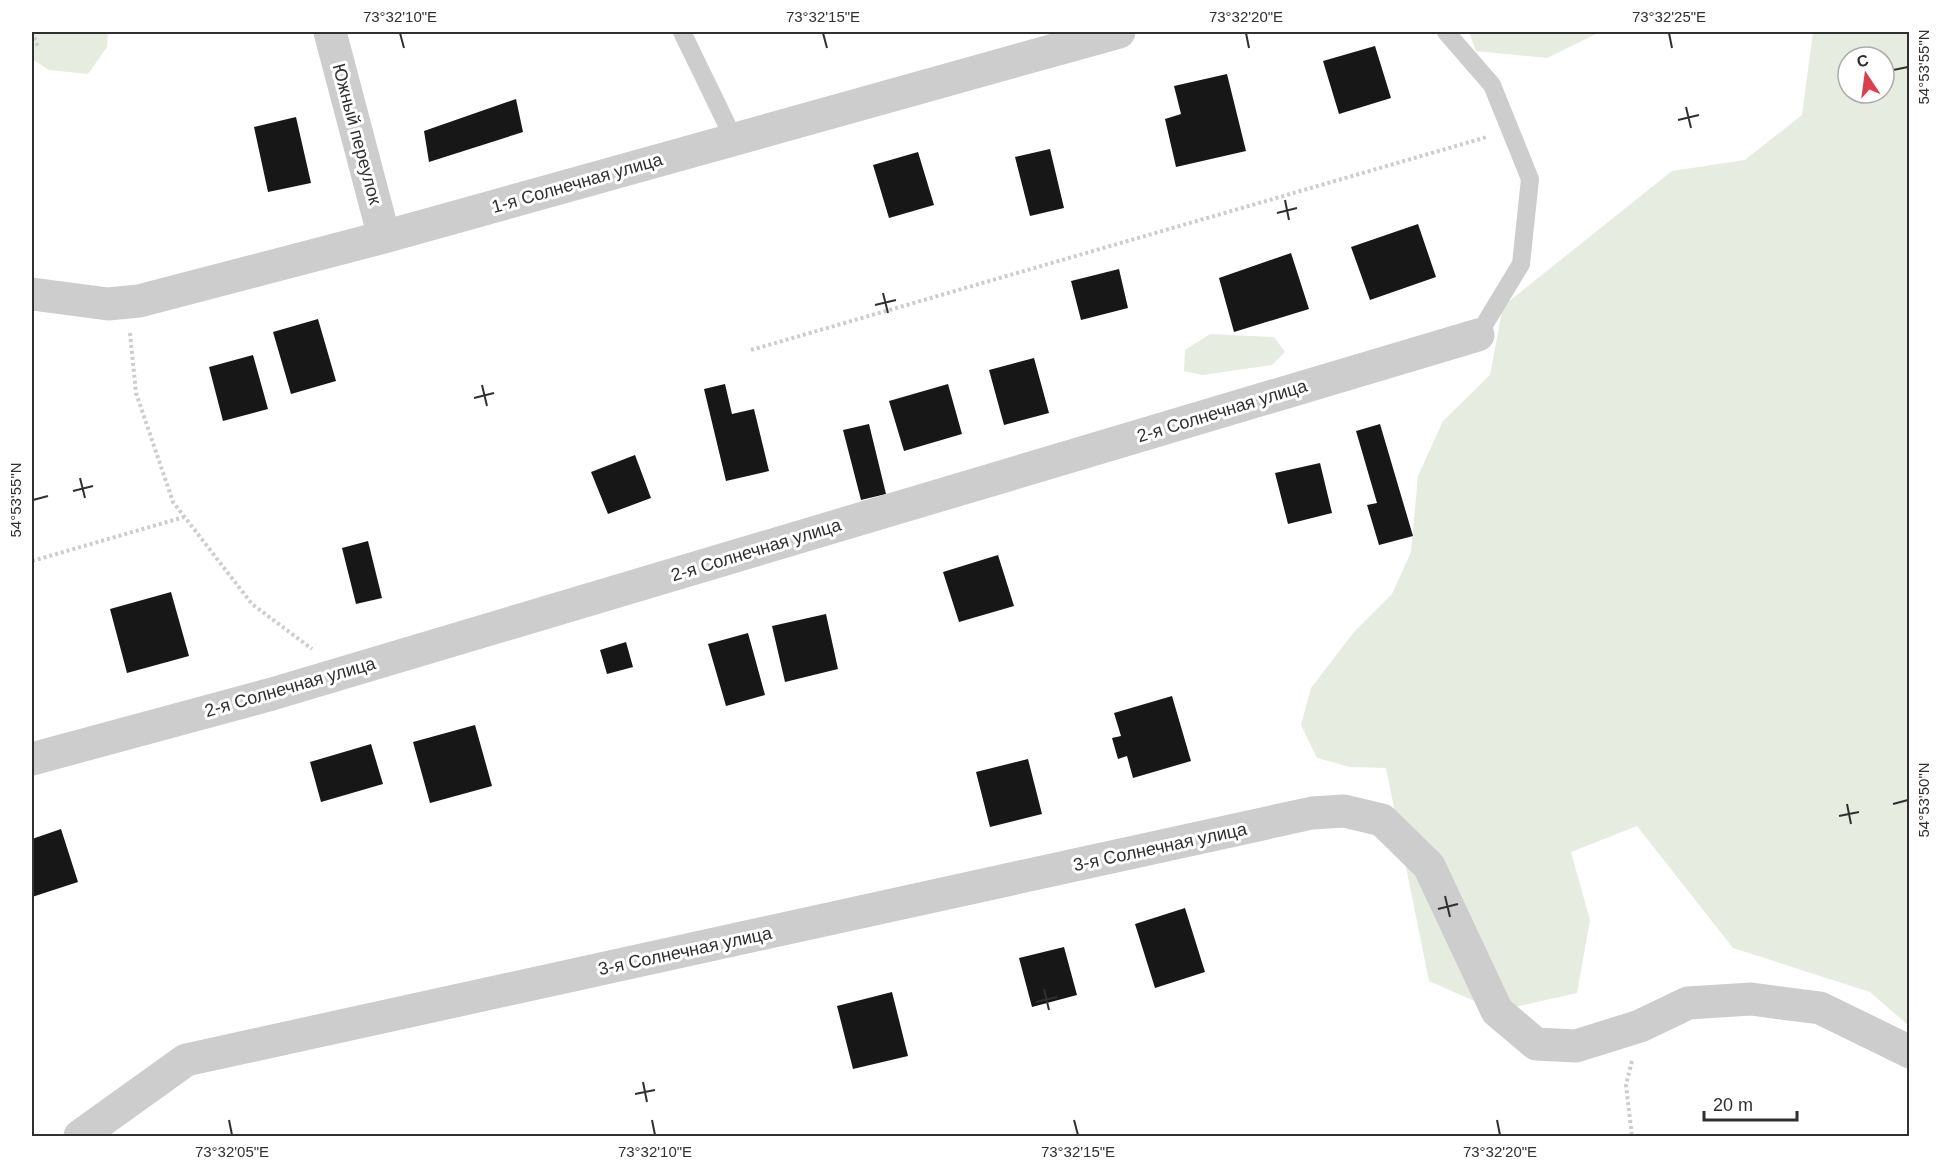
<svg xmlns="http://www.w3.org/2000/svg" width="1941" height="1168" font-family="Helvetica,sans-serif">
  <rect width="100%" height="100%" fill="#fff"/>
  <path fill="#e6ecdf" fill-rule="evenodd" d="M 32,32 L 108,32 L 107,47 L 88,74 L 49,70 L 32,59 Z
    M 1469,32 L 1600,32 L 1547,58 L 1476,51 Z
    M 1813,32 L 1909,32 L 1909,1026 L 1870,992 L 1733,948 L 1637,826 L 1571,852 L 1590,920 L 1577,993 L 1497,1011 L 1429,981 L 1386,768 L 1350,767 L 1317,758 L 1301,725 L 1311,688 L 1354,632 L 1392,594 L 1411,552 L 1418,476 L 1443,421 L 1490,375 L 1503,306 L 1672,171 L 1745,160 L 1802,115 ZM 1848,57 L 1884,57 L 1884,93 L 1848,93 Z
    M 1210,334 L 1274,337 L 1285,352 L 1272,365 L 1202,375 L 1184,371 L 1185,350 Z"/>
  <path fill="#171717" d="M 1375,46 L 1391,98 L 1339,114 L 1323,61 Z
    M 1227,74 L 1246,151 L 1176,167 L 1165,119 L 1181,114 L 1174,86 Z
    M 516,99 L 523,132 L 429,162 L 424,131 Z
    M 296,117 L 311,183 L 268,192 L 254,127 Z
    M 1050,149 L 1064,208 L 1030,216 L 1015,157 Z
    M 918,152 L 934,205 L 889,218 L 873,165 Z
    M 1418,224 L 1436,277 L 1370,300 L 1351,247 Z
    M 1291,253 L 1309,309 L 1234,332 L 1219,278 Z
    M 1119,269 L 1128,308 L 1081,320 L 1071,281 Z
    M 318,319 L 336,381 L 291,394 L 273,332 Z
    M 253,355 L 268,409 L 223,421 L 209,367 Z
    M 1034,358 L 1049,413 L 1004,425 L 989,370 Z
    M 725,384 L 732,414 L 754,409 L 769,471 L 726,481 L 704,389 Z
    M 948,384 L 962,434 L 904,451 L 889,401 Z
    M 869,424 L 886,494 L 861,500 L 843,430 Z
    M 1380,424 L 1413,536 L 1379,545 L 1367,505 L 1377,503 L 1356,431 Z
    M 635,455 L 651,498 L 608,514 L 591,472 Z
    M 1320,463 L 1332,513 L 1288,524 L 1275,473 Z
    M 368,541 L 382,598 L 356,604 L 342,548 Z
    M 998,555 L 1014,606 L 959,622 L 943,572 Z
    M 171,592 L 189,656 L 127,673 L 110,609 Z
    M 826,614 L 838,669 L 785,682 L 772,626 Z
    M 748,633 L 765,695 L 726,706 L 708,644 Z
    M 626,642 L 633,667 L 607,674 L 600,650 Z
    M 1172,696 L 1191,761 L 1133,778 L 1127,756 L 1118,759 L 1112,738 L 1121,736 L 1114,713 Z
    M 475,725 L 492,786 L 430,803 L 413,742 Z
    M 371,744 L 383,784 L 321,802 L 310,762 Z
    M 1028,759 L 1042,814 L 990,827 L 976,772 Z
    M 61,829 L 78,882 L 32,897 L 32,839 Z
    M 1185,908 L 1205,972 L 1155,988 L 1135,924 Z
    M 1064,947 L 1077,995 L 1032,1007 L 1019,958 Z
    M 892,992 L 908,1056 L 853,1069 L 837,1006 Z"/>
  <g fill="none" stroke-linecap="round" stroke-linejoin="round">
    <path stroke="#cdcdcd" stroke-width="4" stroke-dasharray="3 3" stroke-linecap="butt" d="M 32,32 L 39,49
      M 130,333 L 136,393 L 173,502 L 252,604 L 312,649
      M 751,350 L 1487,137
      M 32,561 L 184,517
      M 1632,1061 L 1626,1085 L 1632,1136"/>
    <path stroke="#cdcdcd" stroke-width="18" d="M 682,32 L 730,131 L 737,138
      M 1446,32 L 1492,85 L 1530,179 L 1521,264 L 1478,335"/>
    <path stroke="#cdcdcd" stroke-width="33" d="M 330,32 L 384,237
      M 32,294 L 108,304 L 139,301 L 384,237 L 1119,32
      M 32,759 L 272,694 L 1478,335
      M 80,1136 L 186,1060 L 1312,813 L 1344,811 L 1382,820 L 1429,866 L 1497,1011 L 1536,1044 L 1576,1046 L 1640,1026 L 1688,1003 L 1751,999 L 1820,1008 L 1910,1052"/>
  </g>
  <path fill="none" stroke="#303030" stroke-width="2" d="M 400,33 L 404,48M 823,33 L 827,48M 1246,33 L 1249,48M 1669,33 L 1672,48M 1893,70 L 1908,67M 1686,107 L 1691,128M 1678,120 L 1699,115M 1285,200 L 1289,220M 1277,213 L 1297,208M 883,293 L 888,313M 875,305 L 896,300M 482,385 L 487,406M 474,398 L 494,393M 80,478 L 85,498M 73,491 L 93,486M 33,500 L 48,496M 1847,804 L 1851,824M 1893,804 L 1908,800M 1839,816 L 1859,812M 1445,896 L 1450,917M 1438,909 L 1458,904M 1044,989 L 1049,1010M 1036,1002 L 1057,997M 643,1082 L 647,1102M 635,1094 L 655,1090M 229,1120 L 232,1135M 652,1120 L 655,1135M 1074,1120 L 1078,1135M 1497,1120 L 1500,1135"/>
  <g text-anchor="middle" stroke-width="6" stroke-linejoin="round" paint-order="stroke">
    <g font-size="18" fill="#303030" stroke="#fff">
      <text transform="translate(357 134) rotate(75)" y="6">Южный переулок</text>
      <text transform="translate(577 183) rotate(-16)" y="6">1-я Солнечная улица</text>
      <text transform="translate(1222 411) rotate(-17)" y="6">2-я Солнечная улица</text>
      <text transform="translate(756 550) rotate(-17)" y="6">2-я Солнечная улица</text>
      <text transform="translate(290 687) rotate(-16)" y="6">2-я Солнечная улица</text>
      <text transform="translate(1160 847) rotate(-12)" y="6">3-я Солнечная улица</text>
      <text transform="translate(685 951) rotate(-12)" y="6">3-я Солнечная улица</text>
    </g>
  </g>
  <rect width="1941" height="1168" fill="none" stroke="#ffffff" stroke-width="66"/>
  <g transform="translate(1866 75) rotate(347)"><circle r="28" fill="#ffffff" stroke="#acacac" stroke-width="1.5"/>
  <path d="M0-4.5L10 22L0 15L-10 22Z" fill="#d93f4d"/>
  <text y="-9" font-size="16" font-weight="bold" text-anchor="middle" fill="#303030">С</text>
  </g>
  <path d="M1704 1111v9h93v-9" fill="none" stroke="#303030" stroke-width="3"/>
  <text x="1713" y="1111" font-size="18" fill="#303030" stroke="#ffffff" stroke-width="4.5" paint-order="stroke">20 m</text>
  <rect x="33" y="33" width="1875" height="1102" fill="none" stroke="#303030" stroke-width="2"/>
  <g font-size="15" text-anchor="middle" fill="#303030">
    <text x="400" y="22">73°32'10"E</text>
    <text x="823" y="22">73°32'15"E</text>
    <text x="1246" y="22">73°32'20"E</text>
    <text x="1669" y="22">73°32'25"E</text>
    <text transform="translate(1924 67) rotate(-90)" y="5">54°53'55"N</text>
    <text transform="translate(16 500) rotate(-90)" y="5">54°53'55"N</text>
    <text transform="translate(1924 800) rotate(-90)" y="5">54°53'50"N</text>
    <text x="232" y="1157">73°32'05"E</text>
    <text x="655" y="1157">73°32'10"E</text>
    <text x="1078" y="1157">73°32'15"E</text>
    <text x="1500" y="1157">73°32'20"E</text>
  </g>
</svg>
